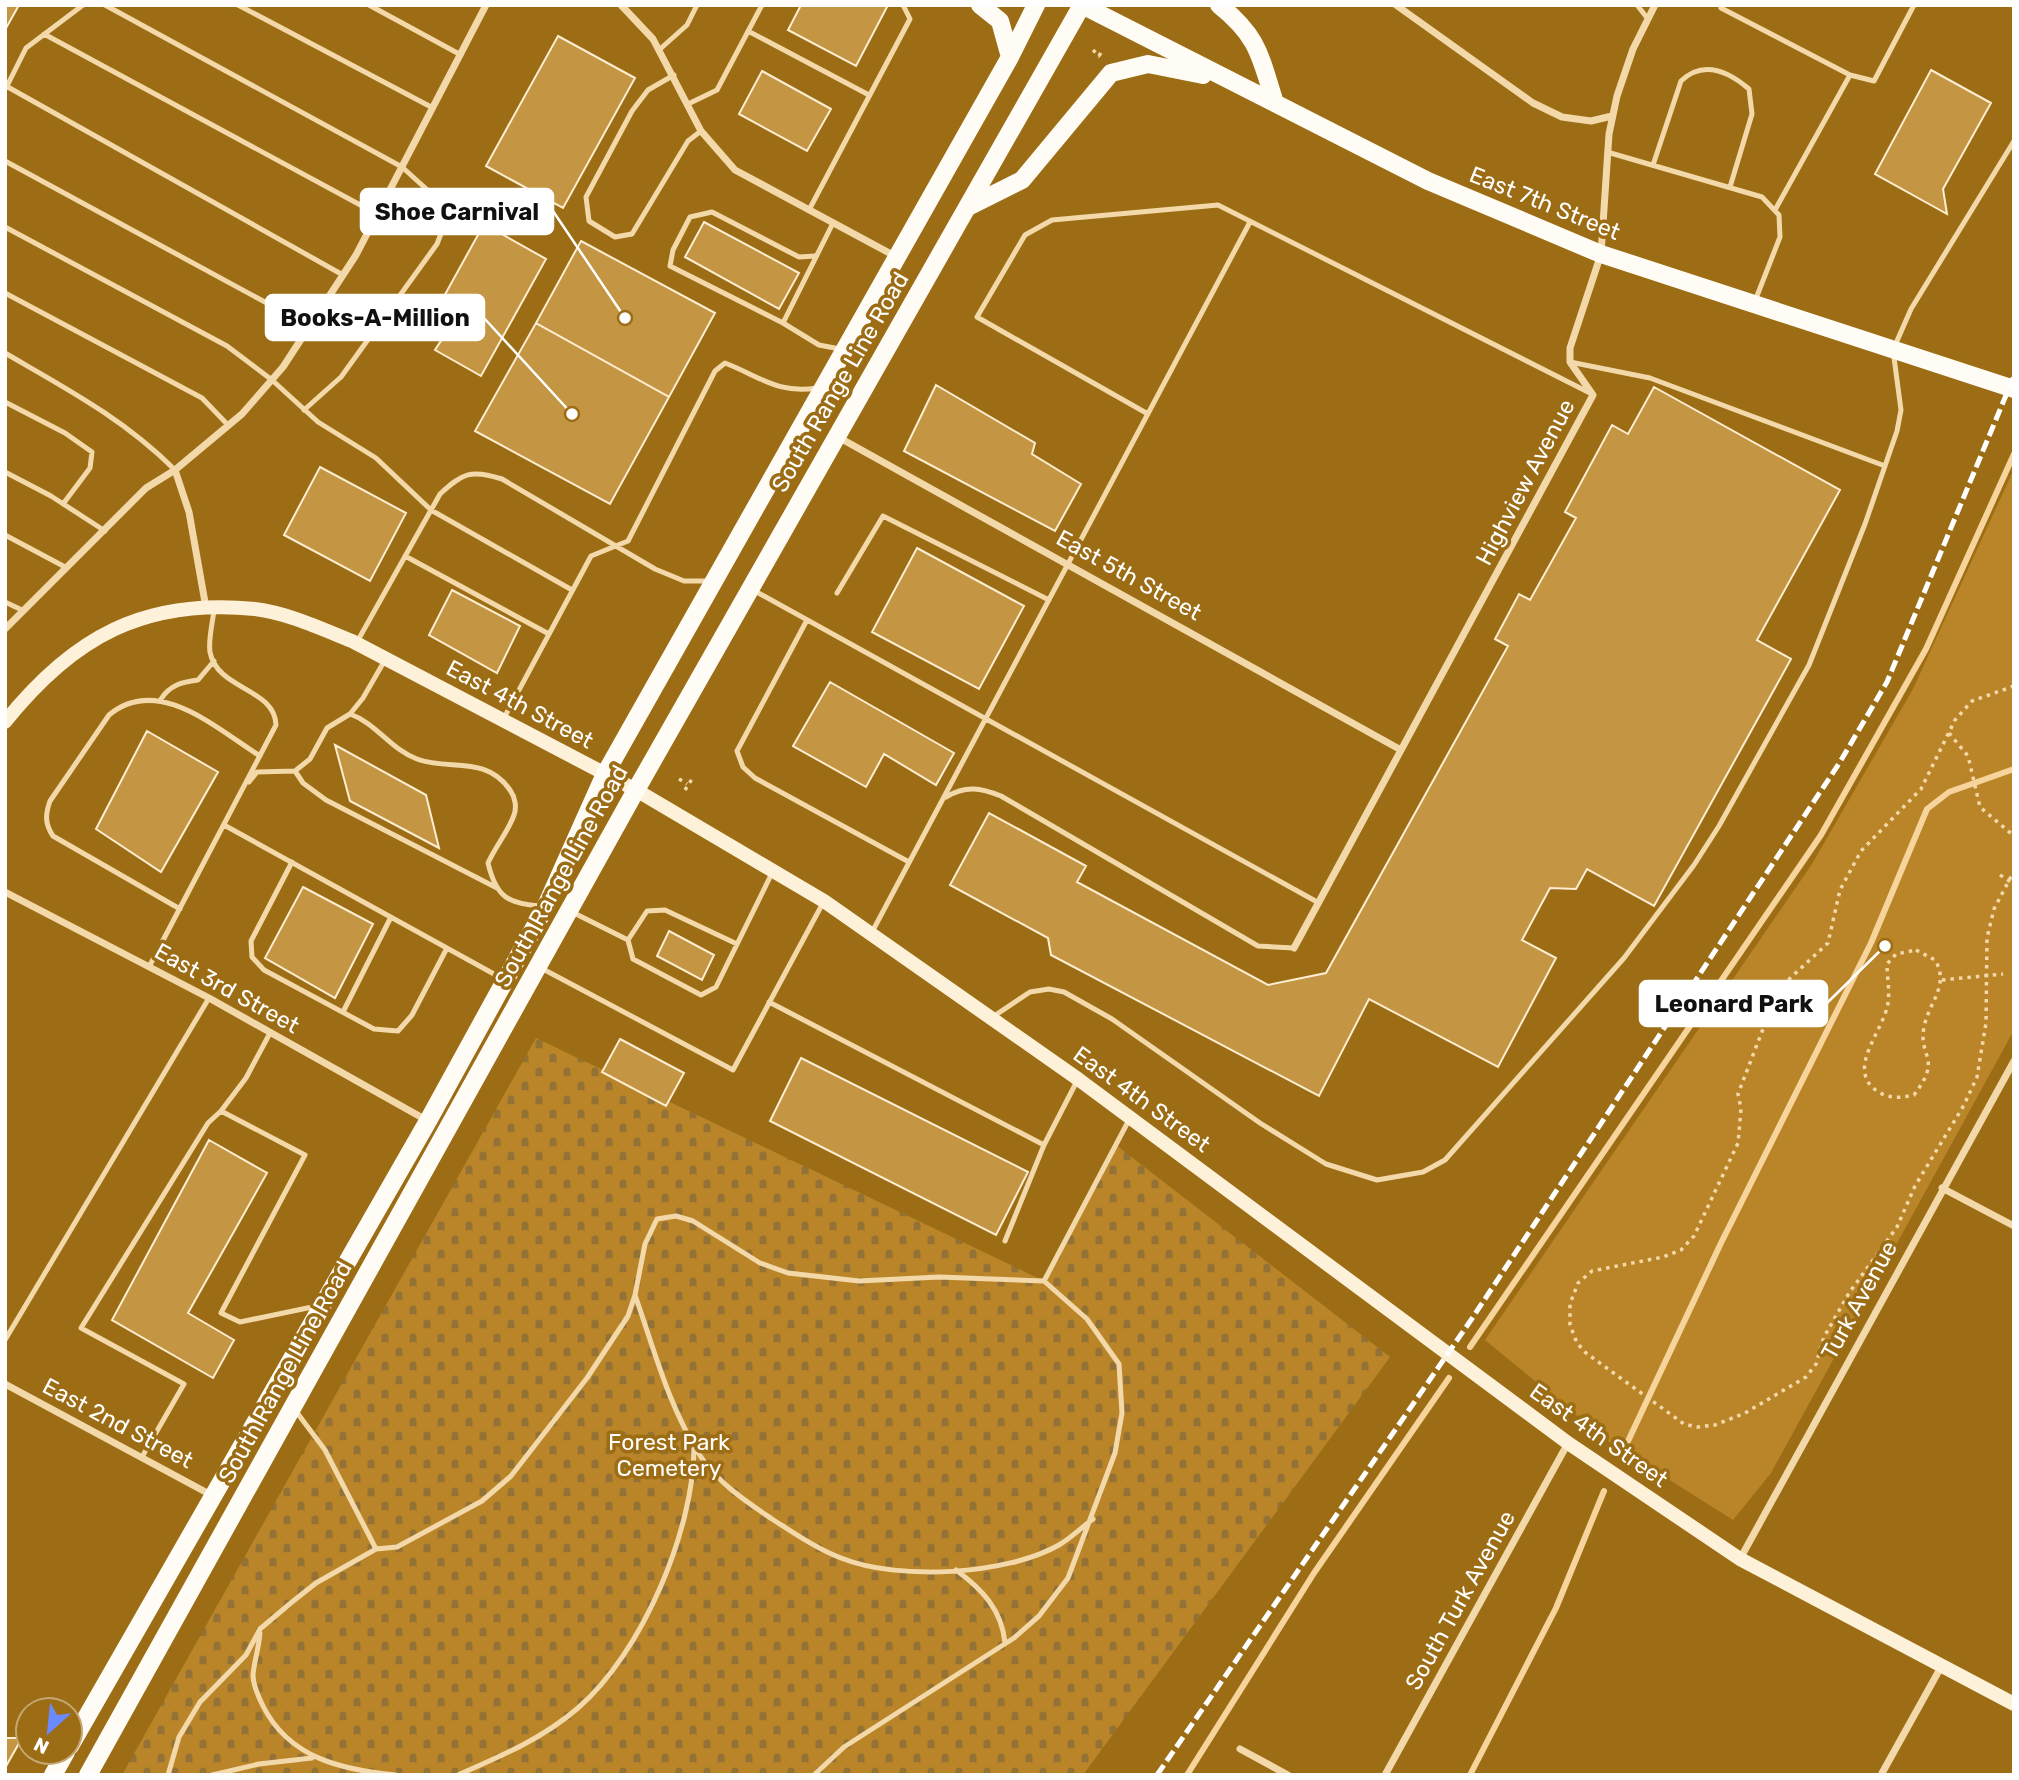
<svg xmlns="http://www.w3.org/2000/svg" width="2019" height="1780" font-family="Rubik,sans-serif">
  <defs>
    <pattern id="cemetery-stones" width="16" height="16" patternUnits="userSpaceOnUse" patternTransform="scale(1.75)"><rect width="16" height="16" fill="#ba8528"/><path d="M2 7V4a2 2 0 0 1 4 0v3zM10 15v-3a2 2 0 0 1 4 0v3z" fill="#947135"/></pattern>
  </defs>
  <rect width="100%" height="100%" fill="#9c6d14"/>
  <path fill="url(#cemetery-stones)" d="M 536,1038 L 1044,1281 L 1116,1145 L 1390,1357 L 1083,1775 L 122,1775 Z"/>
  <path fill="#ba8528" d="M 2014,469 L 2014,1030 L 1771,1473 L 1733,1520 L 1608,1441 L 1485,1340 L 1812,864 L 1913,689 Z"/>
  <g fill="none" stroke-linecap="round" stroke-linejoin="round">
    <path stroke="#f6d49c" stroke-width="6" d="M 1470,1347 L 1821,835 L 1926,649 L 2014,454
      M 1621,1456 L 1721,1243 L 1871,943 L 1927,809 L 1949,792 L 2014,769
      M 1187,1775 L 1314,1573 L 1449,1378
      M 1470,1775 L 1556,1608 L 1604,1491"/>
  </g>
  <path fill="#c49542" stroke="#fdedd2" stroke-width="2" d="M 5,5 L 19,5 L 5,30 Z
    M 801,5 L 888,5 L 856,66 L 788,30 Z
    M 558,36 L 635,78 L 563,208 L 486,166 Z
    M 1931,70 L 1991,103 L 1943,189 L 1947,214 L 1875,174 Z
    M 762,71 L 831,109 L 807,151 L 739,114 Z
    M 704,222 L 799,273 L 779,309 L 685,257 Z
    M 484,224 L 546,259 L 481,376 L 435,350 L 444,336 L 427,327 Z
    M 581,241 L 715,313 L 669,397 L 536,323 Z
    M 536,323 L 669,397 L 610,504 L 475,431 Z
    M 936,385 L 1035,443 L 1032,454 L 1081,484 L 1055,531 L 904,451 Z
    M 1654,387 L 1840,490 L 1757,640 L 1791,659 L 1654,906 L 1587,869 L 1576,889 L 1550,888 L 1522,940 L 1556,958 L 1498,1067 L 1369,999 L 1319,1096 L 1051,955 L 1048,938 L 950,885 L 989,813 L 1086,866 L 1077,882 L 1268,985 L 1326,973 L 1508,646 L 1495,639 L 1519,594 L 1530,600 L 1576,518 L 1565,512 L 1612,425 L 1628,434 Z
    M 320,467 L 406,513 L 370,581 L 284,535 Z
    M 917,548 L 1024,606 L 979,689 L 872,632 Z
    M 452,590 L 520,626 L 497,673 L 429,635 Z
    M 830,682 L 954,753 L 936,785 L 884,754 L 866,787 L 793,746 Z
    M 147,731 L 218,772 L 161,872 L 96,829 Z
    M 335,745 L 426,795 L 439,848 L 350,801 Z
    M 303,887 L 373,924 L 335,998 L 265,958 Z
    M 669,931 L 714,955 L 702,980 L 657,956 Z
    M 620,1039 L 684,1073 L 666,1106 L 602,1072 Z
    M 801,1058 L 1028,1172 L 996,1235 L 770,1121 Z
    M 209,1140 L 267,1173 L 188,1313 L 234,1340 L 213,1378 L 112,1320 Z
    M 5,1738 L 22,1738 L 5,1768 Z"/>
  <g fill="none" stroke-linecap="round" stroke-linejoin="round">
    <path stroke="#f3d9aa" stroke-width="3.5" stroke-dasharray="3.5 5" stroke-linecap="butt" d="M 1093,50 L 1100,57
      M 1099,56 L 1103,49
      M 2014,686 L 1972,701 L 1955,720 L 1921,789 L 1861,851 L 1840,890 L 1828,943 L 1786,982 L 1768,1016 L 1738,1094 L 1741,1109 L 1738,1143 L 1694,1236 L 1681,1250 L 1663,1257 L 1592,1271 L 1578,1283 L 1570,1304 L 1570,1325 L 1577,1343 L 1586,1353 L 1684,1424 L 1697,1427 L 1715,1425 L 1745,1413 L 1806,1377 L 1816,1364 L 1824,1337 L 1849,1293 L 1897,1227 L 1915,1186 L 1964,1105 L 1977,1077 L 1986,1023 L 1987,938 L 1994,909 L 2014,871
      M 1949,733 L 1968,756 L 1980,807 L 2014,836
      M 679,779 L 687,784
      M 685,790 L 692,779
      M 2000,875 L 2014,884
      M 1916,950 L 1935,960 C 1950,985 1929,1002 1924,1027 C 1918,1058 1943,1057 1914,1095 C 1901,1098 1889,1099 1877,1091 C 1845,1069 1884,1031 1888,1003 C 1890,991 1887,977 1887,964 L 1896,954 Z
      M 1942,980 L 2003,974"/>
    <path stroke="#f3d9aa" stroke-width="5" d="M 105,5 L 402,167 L 444,205 L 444,226 L 437,244 L 341,377 L 304,410
      M 238,5 L 433,108
      M 369,5 L 461,55
      M 1637,5 L 1648,19
      M 1723,5 L 1721,8 L 1850,75 L 1874,81 L 1914,5
      M 748,31 L 869,95
      M 44,34 L 377,214
      M 659,50 L 687,25 L 697,5
      M 674,75 L 648,90 L 632,111 L 586,197 L 589,221 L 615,237 L 632,234 L 688,141 L 701,131
      M 6,86 L 343,275
      M 6,88 L 26,48 L 83,5
      M 688,104 L 717,90 L 762,5
      M 1607,152 L 1762,197 L 1779,215 L 1780,237 L 1755,301
      M 5,161 L 309,326
      M 1653,165 L 1681,81 C 1703,60 1728,71 1749,89 L 1752,114 L 1730,187
      M 809,210 L 910,19 L 903,5
      M 1775,210 L 1850,75
      M 5,227 L 227,346 L 272,380 L 318,422 L 376,458 L 431,510 L 572,590
      M 815,256 L 799,257 L 712,212 L 690,217 L 673,250 L 670,266 L 783,323 L 833,223
      M 5,293 L 202,398 L 228,425
      M 783,323 L 819,345 L 840,349
      M 5,353 C 67,389 124,419 175,470
      M 1570,362 L 1650,378 L 1885,466
      M 5,402 L 65,433 L 92,452 L 90,468 L 63,504
      M 1148,414 L 977,317 L 1025,235 L 1052,220 L 1218,205 L 1590,393
      M 5,472 L 51,496 L 105,531
      M 5,535 L 67,568
      M 405,556 L 549,634
      M 753,590 L 1319,903
      M 837,593 L 883,516 L 1049,600
      M 5,602 L 22,610
      M 807,620 L 737,751 L 743,767 L 755,778 L 909,862
      M 357,642 L 440,494 C 463,473 471,469 502,479 L 655,569 L 684,581 L 708,581
      M 161,699 C 170,685 182,682 198,680 L 214,661
      M 350,714 C 376,723 390,749 417,759 C 450,771 486,755 510,790 C 515,797 517,807 514,815 C 508,832 495,847 488,863 C 496,897 508,904 541,906
      M 504,718 L 591,556 L 628,541 L 715,371 L 725,363 C 761,377 777,394 817,388
      M 295,771 L 303,783 L 326,800 L 497,888
      M 249,782 L 257,772 L 295,771 L 310,759 L 327,728 L 350,714 L 363,698 L 385,660
      M 946,797 C 966,785 981,788 1001,796 L 1258,946 L 1294,948
      M 224,825 L 503,979
      M 292,862 L 251,941 L 252,957 L 264,970 L 374,1029 L 398,1031 L 412,1015 L 447,948
      M 180,909 L 53,836 C 45,824 45,815 50,801 L 109,715 C 158,674 217,729 260,756
      M 572,912 L 628,940 L 633,959 L 701,995 L 716,987 L 773,871
      M 871,934 L 1250,222
      M 628,940 L 647,911 L 665,910 L 737,944
      M 149,967 L 276,725 C 275,688 217,690 210,652 C 208,639 213,622 214,609
      M 541,968 L 733,1070 L 824,901
      M 769,1002 L 1044,1145 L 1077,1081
      M 343,1012 L 391,917
      M 991,1018 L 1030,992 L 1049,989 L 1064,992 L 1112,1019 L 1260,1123 L 1326,1164 L 1377,1180 L 1423,1172 L 1445,1160 L 1624,958 L 1694,865 L 1719,826 L 1809,665 L 1865,524 L 1897,431 L 1901,410 L 1893,350 L 1911,309 L 2014,141
      M 221,1111 L 246,1078 L 270,1033
      M 1005,1241 L 1044,1145
      M 1044,1281 L 1130,1118
      M 635,1295 C 654,1349 669,1408 701,1457 C 718,1483 747,1502 772,1519 C 794,1533 817,1549 841,1558 C 898,1581 1006,1575 1059,1545 C 1071,1538 1082,1527 1093,1519
      M 5,1340 L 209,998
      M 295,1410 L 325,1450 L 376,1549
      M 142,1457 L 184,1384 L 81,1328 L 208,1123 L 221,1111 L 305,1155 L 221,1313 L 240,1322 L 317,1306
      M 956,1570 C 982,1589 1002,1610 1005,1643
      M 260,1633 C 259,1647 254,1662 253,1675 C 253,1685 259,1698 263,1706 C 289,1758 342,1770 396,1775
      M 168,1775 L 179,1737 L 200,1702 L 246,1655 L 260,1629 L 292,1602 L 316,1583 L 376,1549 L 397,1547 L 482,1501 L 511,1476 L 587,1378 L 628,1316 L 635,1295 L 645,1244 L 657,1219 L 676,1216 L 693,1221 L 760,1263 L 788,1273 L 859,1281 L 939,1277 L 1044,1281 L 1087,1319 L 1119,1364 L 1122,1413 L 1115,1453 L 1068,1578 L 1039,1616 L 1014,1638 L 844,1747 L 814,1775
      M 212,1775 L 259,1764 L 312,1758
      M 458,1775 C 501,1756 542,1739 578,1708 C 642,1653 694,1530 694,1447"/>
    <path stroke="#f3d9aa" stroke-width="7" d="M 621,5 L 653,39 L 701,131 L 735,170 L 895,256
      M 1396,5 L 1533,103 L 1562,117 L 1591,121 L 1612,116
      M 838,437 L 1401,750
      M 175,470 L 189,512 L 206,608
      M 5,629 L 146,488 L 175,470 L 242,414 L 283,367 L 356,255 L 486,5
      M 5,892 L 209,998 L 428,1121
      M 1294,948 L 1593,395 L 1570,362 L 1570,348 L 1601,254 L 1609,134 L 1617,96 L 1633,49 L 1655,5
      M 1942,1188 L 2014,1226
      M 5,1384 L 213,1496
      M 1740,1559 L 2014,1061
      M 1240,1749 L 1288,1775
      M 1385,1775 L 1568,1443
      M 1881,1775 L 1941,1667"/>
    <path stroke="#fdf1d9" stroke-width="14" d="M 5,722 C 73,637 144,598 255,609 C 288,613 322,629 352,641 L 636,790 L 824,901 L 1078,1079 L 1568,1443 L 1740,1559 L 2014,1704"/>
    <path stroke="#fffcf6" stroke-width="18" d="M 980,5 L 1000,21 L 1010,57
      M 1082,5 L 1428,181 L 1601,254 L 2014,389
      M 1219,5 C 1259,37 1260,56 1275,103
      M 968,207 L 1022,180 L 1111,73 L 1148,64 L 1203,75
      M 70,1746 L 428,1121 L 546,906 L 605,774 L 1010,57 L 1036,5
      M 53,1775 L 66,1752
      M 88,1775 L 636,790 L 1082,5"/>
    <path stroke="#fff" stroke-width="5" stroke-dasharray="12 5" stroke-linecap="butt" d="M 1157,1775 L 1471,1320 L 1840,762 L 1887,682 L 2014,376"/>
  </g>
  <g text-anchor="middle" stroke-width="7" stroke-linejoin="round" paint-order="stroke">
    <g font-size="23" fill="#fff" stroke="#9c6d14">
      <text transform="translate(1545 203) rotate(22)" y="8">East 7th Street</text>
      <text transform="translate(840 382) rotate(-60)" y="8">South Range Line Road</text>
      <text transform="translate(1525 482) rotate(-62)" y="8">Highview Avenue</text>
      <text transform="translate(1129 575) rotate(29)" y="8">East 5th Street</text>
      <text transform="translate(520 704) rotate(28)" y="8">East 4th Street</text>
      <text transform="translate(561 876) rotate(-61)" y="8">South Range Line Road</text>
      <text transform="translate(227 988) rotate(29)" y="8">East 3rd Street</text>
      <text transform="translate(1142 1099) rotate(36)" y="8">East 4th Street</text>
      <text transform="translate(1859 1300) rotate(-61)" y="8">Turk Avenue</text>
      <text transform="translate(285 1372) rotate(-61)" y="8">South Range Line Road</text>
      <text transform="translate(118 1423) rotate(28)" y="8">East 2nd Street</text>
      <text transform="translate(1599 1435) rotate(35)" y="8">East 4th Street</text>
      <text transform="translate(1460 1600) rotate(-61)" y="8">South Turk Avenue</text>
    </g>
    <g font-size="23" fill="#fffefd" stroke="#9c6d14">
      <text x="669" y="1450">Forest Park<tspan x="669" dy="26">Cemetery</tspan></text>
    </g>
  </g>
  <path fill="none" stroke="#fff" stroke-width="2.5" d="M625 318L553 211M572 414L484 318M1885 946L1827 1003"/>
  <g fill="#fff" stroke="#9c6d14" stroke-width="2.5">
    <circle cx="625" cy="318" r="7"/>
    <circle cx="572" cy="414" r="7"/>
    <circle cx="1885" cy="946" r="7"/>
  </g>
  <g fill="#fff" stroke="#fff" stroke-width="2.5">
    <rect x="361" y="189" width="192" height="45" rx="7"/>
    <rect x="266" y="295" width="218" height="45" rx="7"/>
    <rect x="1640" y="981" width="187" height="45" rx="7"/>
  </g>
  <g font-size="24" text-anchor="middle" font-weight="bold" fill="#111">
    <text x="457" y="220">Shoe Carnival</text>
    <text x="375" y="326">Books-A-Million</text>
    <text x="1734" y="1012">Leonard Park</text>
  </g>
  <rect width="2019" height="1780" fill="none" stroke="#ffffff" stroke-width="14"/>
  <g transform="translate(49 1731) rotate(207)"><circle r="33" fill="#9c6d14" stroke="#c4a772" stroke-width="2"/>
  <path d="M0-5L12 26L0 18L-12 26Z" fill="#6c8aff"/>
  <text y="-10" font-size="19" font-weight="bold" text-anchor="middle" fill="#ffffff">N</text>
  </g>
</svg>
